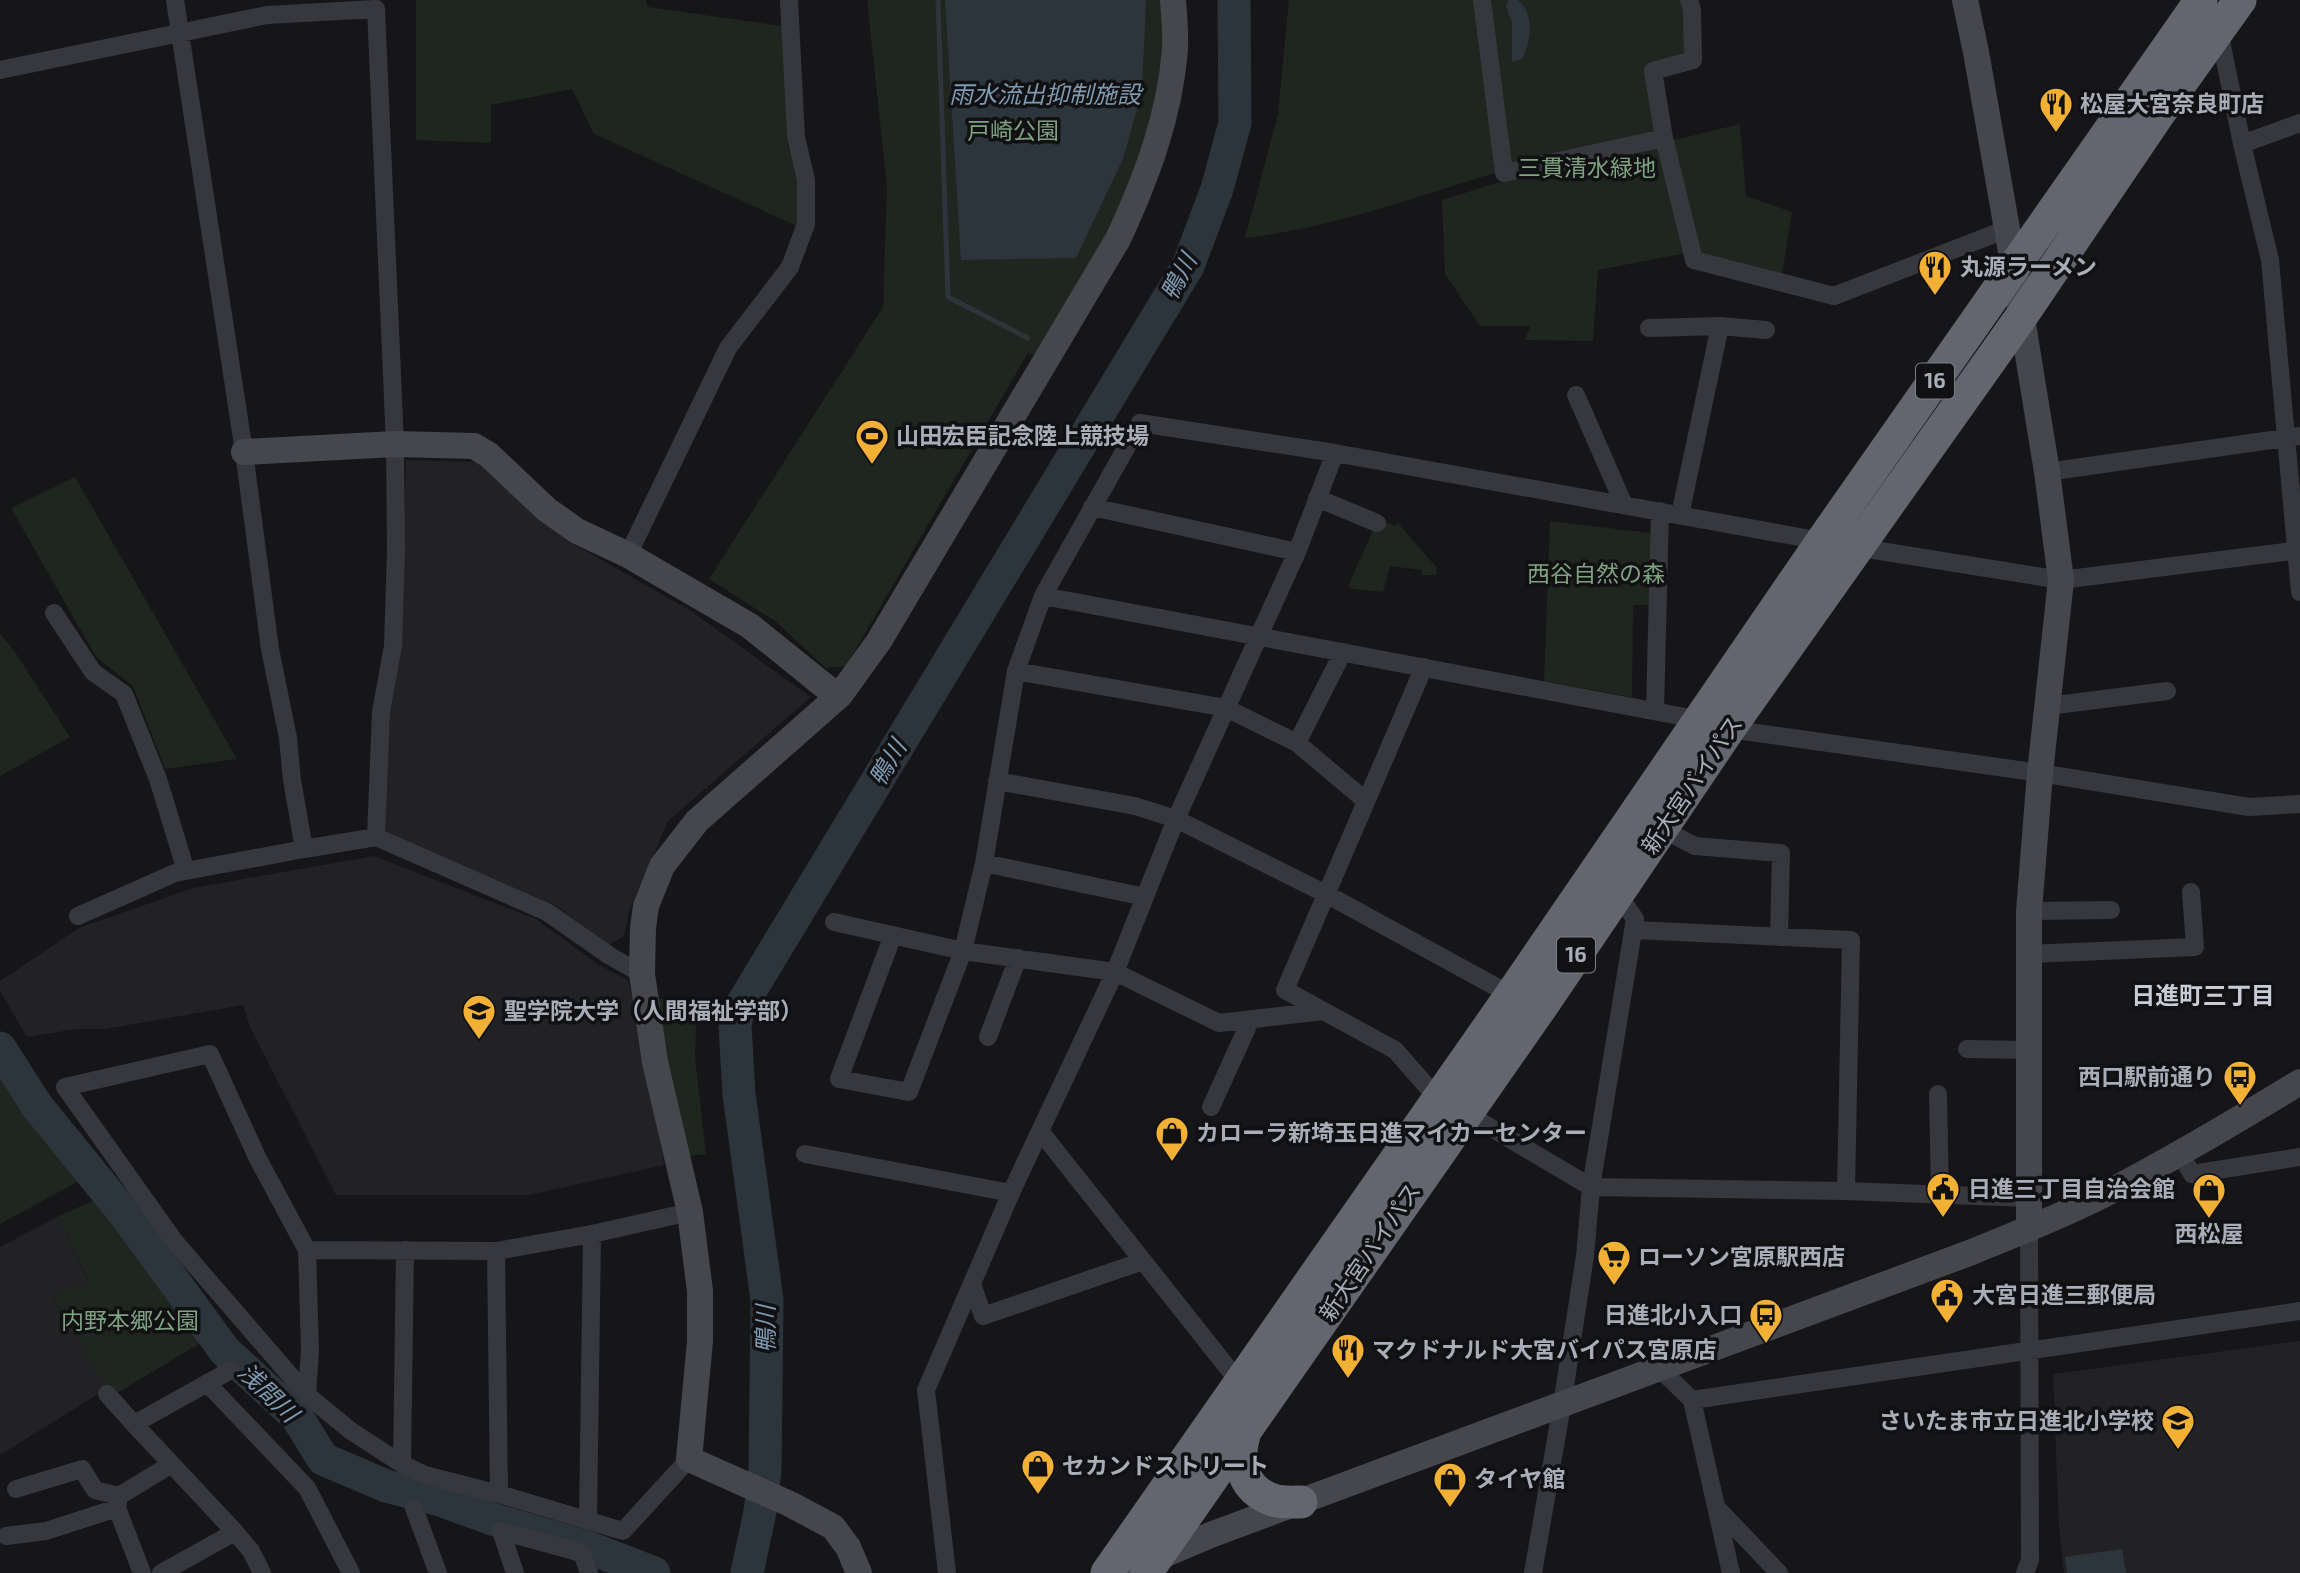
<svg xmlns="http://www.w3.org/2000/svg" width="2300" height="1573" font-family="'Exo 2','Noto Sans JP',sans-serif">
  <rect width="100%" height="100%" fill="#161618"/>
  <path fill="#222225" d="M 406,460 L 478,462 L 565,539 L 691,611 L 811,697 L 668,821 L 629,911 L 624,936 L 608,945 L 555,905 L 382,831 L 388,714 L 400,653 Z
    M 374,856 L 536,919 L 599,965 L 628,980 L 647,1061 L 664,1165 L 529,1195 L 336,1195 L 250,1027 L 243,1005 L 105,1029 L 77,1029 L 27,1037 L 0,991 L 0,981 L 79,928 L 193,888 Z
    M 59,1216 L 89,1283 L 53,1297 L 108,1388 L 0,1455 L 0,1247 Z
    M 2300,1341 L 2300,1573 L 2064,1573 L 2059,1527 L 2053,1374 Z"/>
  <path fill="#1e261f" d="M 416,0 L 645,0 L 648,7 L 782,26 L 787,141 L 798,182 L 799,227 L 594,134 L 572,89 L 491,105 L 491,143 L 416,140 Z
    M 867,0 L 1167,0 L 1157,104 L 1122,210 L 1034,355 L 1028,353 L 846,666 L 826,668 L 775,621 L 709,579 L 883,307 L 887,187 Z
    M 1289,0 L 1479,0 L 1498,172 C 1415,197 1332,228 1245,238 L 1278,114 Z
    M 1491,0 L 1684,0 L 1689,58 L 1649,68 L 1662,143 L 1740,124 L 1746,196 L 1792,212 L 1782,274 L 1686,253 L 1598,270 L 1593,341 L 1525,340 L 1530,326 L 1480,326 L 1445,274 L 1442,200 L 1509,179 Z
    M 75,477 L 237,759 L 165,769 L 133,686 L 96,657 L 11,508 Z
    M 1378,519 L 1396,526 L 1397,522 L 1437,568 L 1436,575 L 1422,575 L 1422,570 L 1390,566 L 1383,592 L 1354,589 L 1348,586 Z
    M 1550,521 L 1658,534 L 1656,605 L 1633,605 L 1632,697 L 1544,681 Z
    M 0,634 L 15,652 L 70,737 L 0,776 Z
    M 657,999 L 697,1000 L 695,1057 L 706,1154 L 687,1156 L 665,1064 Z
    M 0,1073 L 81,1180 L 0,1224 Z
    M 101,1197 L 133,1234 L 209,1338 L 112,1396 L 53,1296 L 89,1282 L 59,1216 Z"/>
  <path fill="#2c353c" d="M 945,0 L 1146,0 L 1142,91 L 1123,159 L 1076,258 L 961,260 Z
    M 1509,0 L 1518,0 C 1535,15 1531,41 1522,59 L 1512,62 L 1512,23 L 1506,6 Z
    M 2122,1549 L 2126,1573 L 2067,1573 L 2065,1557 Z"/>
  <g fill="none" stroke-linecap="round" stroke-linejoin="round">
    <path stroke="#2c353c" stroke-width="5" d="M 938,0 L 948,297 L 1028,338"/>
    <path stroke="#2c353c" stroke-width="33" d="M 0,1048 L 37,1106 L 124,1213 L 225,1351 L 297,1417 L 323,1459 L 386,1486 L 440,1500 L 495,1520 L 587,1547 L 654,1573
      M 747,1573 L 760,1512 L 765,1470 L 767,1300 L 739,1094 L 735,1025 L 738,1011 L 1188,266 L 1217,189 L 1235,123 L 1234,0"/>
    <path stroke="#37383d" stroke-width="18" d="M 175,0 L 244,452 L 270,649 L 288,738 L 292,780 L 304,849 L 376,837 L 547,912 L 610,956 L 642,974
      M 1482,0 L 1504,173 L 1664,138
      M 1689,0 L 1692,10 L 1693,60 L 1653,71 L 1664,138 L 1694,260 L 1834,296 L 2007,229
      M 2219,31 L 2242,144 L 2270,260 L 2300,592
      M 0,70 L 267,15 L 376,9 L 395,444 L 396,550 L 393,646 L 381,712 L 376,837
      M 2242,144 L 2300,123
      M 1649,328 L 1720,326 L 1766,330
      M 1576,395 L 1624,505
      M 1335,453 L 1827,542
      M 2047,472 L 2300,436
      M 1317,498 L 1377,523
      M 1092,507 L 1297,552
      M 1680,515 L 1720,326
      M 1855,547 L 2061,580 L 2300,550
      M 628,555 L 728,348 L 790,267 L 806,224 L 806,180 L 796,137 L 789,0
      M 1043,596 L 1701,720
      M 54,613 L 93,672 L 124,694 L 158,779 L 186,871
      M 1424,667 L 1285,990 L 1395,1050 L 1438,1099
      M 1016,671 L 1226,708 L 1297,743 L 1366,801
      M 2048,706 L 2167,691
      M 1655,711 L 1660,511
      M 1729,729 L 2040,773 L 2249,807 L 2300,804
      M 1297,743 L 1343,652
      M 997,781 L 1135,806 L 1176,819 L 1326,894 L 1511,995
      M 1662,829 L 1695,846 L 1781,853 L 1779,937
      M 984,863 L 1145,897
      M 2029,911 L 2111,910
      M 78,916 L 175,873 L 304,849
      M 834,922 L 963,951 L 1115,972 L 1219,1023 L 1323,1011
      M 1634,930 L 1851,940 L 1846,1191
      M 893,935 L 839,1079 L 909,1092 L 963,951 L 984,863 L 1016,671 L 1043,596 L 1140,423 L 1335,453 L 1297,552 L 1176,819 L 1115,972 L 1040,1131
      M 2029,954 L 2195,947 L 2191,892
      M 988,1037 L 1018,958
      M 1967,1049 L 2028,1050
      M 1938,1094 L 1940,1193
      M 1211,1107 L 1251,1019
      M 1466,1113 L 1591,1187 L 1846,1191 L 2028,1198
      M 2180,1153 L 2192,1174 L 2300,1157
      M 805,1154 L 1011,1193
      M 307,1250 L 496,1251 L 592,1234 L 690,1212
      M 496,1251 L 499,1494
      M 972,1284 L 983,1316 L 1143,1261
      M 1659,1368 L 1692,1400 L 2300,1311
      M 231,1370 L 134,1424 L 235,1532 L 251,1551 L 262,1573
      M 207,1383 L 307,1488 L 351,1573
      M 107,1394 L 134,1424
      M 307,1395 L 310,1350 L 307,1250 L 258,1159 L 210,1054 L 65,1087 L 175,1242 L 307,1395 L 351,1431 L 402,1464 L 425,1475 L 499,1494 L 623,1531 L 689,1459
      M 1692,1400 L 1731,1573
      M 402,1464 L 405,1250
      M 16,1489 L 82,1469 L 95,1490 L 119,1496
      M 1716,1507 L 1779,1573
      M 414,1508 L 438,1573
      M 588,1521 L 592,1234
      M 6,1536 L 46,1531 L 117,1508
      M 142,1573 L 117,1508 L 119,1496 L 170,1465
      M 161,1573 L 235,1532
      M 515,1573 L 501,1531 L 582,1553 L 589,1573
      M 947,1573 L 926,1390 L 1011,1193 L 1040,1131 L 1239,1382
      M 1533,1573 L 1562,1405 L 1585,1256 L 1591,1187 L 1635,919 L 1618,894
      M 2025,1573 L 2030,1560 L 2029,1229"/>
    <path stroke="#45474d" stroke-width="26" d="M 1965,0 L 1976,52 L 2014,269 L 2047,472 L 2061,580 L 2040,773 L 2029,911 L 2029,1229
      M 244,452 L 395,444 L 474,446 L 489,455 L 546,509 L 577,531 L 628,555 L 750,626 L 827,688 L 840,695
      M 859,1573 L 848,1547 L 833,1527 L 790,1504 L 689,1459 L 700,1341 L 700,1291 L 690,1212 L 655,1062 L 642,974 L 643,928 L 646,906 L 662,866 L 697,821 L 840,695 L 879,641 L 1118,239 C 1146,179 1170,116 1175,49 C 1176,33 1174,16 1173,0
      M 1121,1573 L 1213,1534 L 1972,1252 C 2018,1233 2065,1215 2109,1192 C 2174,1158 2238,1120 2300,1082"/>
    <path stroke="#63666e" stroke-width="33" d="M 1244,1435 C 1236,1462 1243,1490 1273,1500 C 1281,1503 1292,1502 1301,1502
      M 1107,1573 L 1511,995 L 1822,541 L 2201,0
      M 1146,1573 L 1544,1003 L 1729,729 L 2021,317 L 2158,115 L 2240,0"/>
  </g>
  <defs>
    <symbol id="restaurant-pin" viewBox="-11 -11 22 30"><path d="M0 17L-7.5 6A9.5 9.5 0 1 1 7.5 6Z" fill="#f2b134" stroke="#111113"/><path d="M-5-6h1v4h1v-4h1v4h1v-4h1v5L-1.5 .5V6h-2V.5L-5-1ZM5-6V6H3V1.5H1.5Q1.5-4 5-6Z" fill="#111"/></symbol>
    <symbol id="stadium-pin" viewBox="-11 -11 22 30"><path d="M0 17L-7.5 6A9.5 9.5 0 1 1 7.5 6Z" fill="#f2b134" stroke="#111113"/><path d="M0-5a6.5 5 0 1 0 0 10a6.5 5 0 1 0 0-10ZM-3.5-1.8h7v3.6h-7Z" fill="#111"/></symbol>
    <symbol id="university-pin" viewBox="-11 -11 22 30"><path d="M0 17L-7.5 6A9.5 9.5 0 1 1 7.5 6Z" fill="#f2b134" stroke="#111113"/><path d="M0-5L7-2L0 1L-7-2ZM-4 1L0 2.5L4 1V4Q0 6-4 4Z" fill="#111"/></symbol>
    <symbol id="bus-pin" viewBox="-11 -11 22 30"><path d="M0 17L-7.5 6A9.5 9.5 0 1 1 7.5 6Z" fill="#f2b134" stroke="#111113"/><path d="M-5-6H5V4H4V6H2V4H-2V6H-4V4H-5ZM-3.5-4V0h7V-4ZM-3.5 1.2v1.5H-2V1.2ZM2 1.2v1.5H3.5V1.2Z" fill="#111"/></symbol>
    <symbol id="shop-pin" viewBox="-11 -11 22 30"><path d="M0 17L-7.5 6A9.5 9.5 0 1 1 7.5 6Z" fill="#f2b134" stroke="#111113"/><path d="M-5-2.5h2.3a2.7 3.5 0 0 1 5.4 0H5L5.5 6h-11ZM-1.5-2.5h3a1.5 2.3 0 0 0-3 0Z" fill="#111"/></symbol>
    <symbol id="civic-pin" viewBox="-11 -11 22 30"><path d="M0 17L-7.5 6A9.5 9.5 0 1 1 7.5 6Z" fill="#f2b134" stroke="#111113"/><path d="M-.6-6.5H3V-4.5H.6V-3L4-1V1h2V6H-6V1h2V-1L-.6-3ZM-1.2 2.5V6h2.4V2.5Z" fill="#111"/></symbol>
    <symbol id="supermarket-pin" viewBox="-11 -11 22 30"><path d="M0 17L-7.5 6A9.5 9.5 0 1 1 7.5 6Z" fill="#f2b134" stroke="#111113"/><path d="M-6-5.5h2.5l.6 2H6L4.5 2H-2.5L-4.4-4H-6ZM-1.5 3.2a1.3 1.3 0 1 0 .1 0ZM3 3.2a1.3 1.3 0 1 0 .1 0Z" fill="#111"/></symbol>
    <symbol id="school-pin" viewBox="-11 -11 22 30"><path d="M0 17L-7.5 6A9.5 9.5 0 1 1 7.5 6Z" fill="#f2b134" stroke="#111113"/><path d="M0-5L7-2L0 1L-7-2ZM-4 1L0 2.5L4 1V4Q0 6-4 4Z" fill="#111"/></symbol>
  </defs>
  <g fill-rule="evenodd">
    <use href="#restaurant-pin" x="2037" y="85" width="38" height="52"/>
    <use href="#restaurant-pin" x="1916" y="248" width="38" height="52"/>
    <use href="#stadium-pin" x="853" y="417" width="38" height="52"/>
    <use href="#university-pin" x="460" y="992" width="38" height="52"/>
    <use href="#bus-pin" x="2221" y="1058" width="38" height="52"/>
    <use href="#shop-pin" x="1153" y="1114" width="38" height="52"/>
    <use href="#civic-pin" x="1924" y="1170" width="38" height="52"/>
    <use href="#shop-pin" x="2190" y="1171" width="38" height="52"/>
    <use href="#supermarket-pin" x="1595" y="1238" width="38" height="52"/>
    <use href="#civic-pin" x="1928" y="1276" width="38" height="52"/>
    <use href="#bus-pin" x="1747" y="1296" width="38" height="52"/>
    <use href="#restaurant-pin" x="1329" y="1331" width="38" height="52"/>
    <use href="#school-pin" x="2159" y="1402" width="38" height="52"/>
    <use href="#shop-pin" x="1019" y="1447" width="38" height="52"/>
    <use href="#shop-pin" x="1431" y="1460" width="38" height="52"/>
  </g>
  <g text-anchor="middle" stroke-width="7" stroke-linejoin="round" paint-order="stroke">
    <g fill="#111113" stroke="#7b7e86" stroke-width="2">
      <rect x="1916" y="363.5" width="38" height="35" rx="5"/>
      <rect x="1557" y="937.5" width="38" height="35" rx="5"/>
    </g>
    <g font-size="21" font-weight="bold" fill="#a8adb8">
      <text x="1935" y="388">16</text>
      <text x="1576" y="962">16</text>
    </g>
    <g font-size="23" font-weight="bold" fill="#a8adb8" stroke="#111113" text-anchor="start">
      <text x="2080" y="112">松屋大宮奈良町店</text>
      <text x="1960" y="275">丸源ラーメン</text>
      <text x="896" y="444">山田宏臣記念陸上競技場</text>
      <text x="504" y="1019">聖学院大学（人間福祉学部）</text>
      <text x="2216" y="1085" text-anchor="end">西口駅前通り</text>
      <text x="1196" y="1141">カローラ新埼玉日進マイカーセンター</text>
      <text x="1968" y="1197">日進三丁目自治会館</text>
      <text x="2209" y="1242" text-anchor="middle">西松屋</text>
      <text x="1638" y="1265">ローソン宮原駅西店</text>
      <text x="1972" y="1303">大宮日進三郵便局</text>
      <text x="1742" y="1323" text-anchor="end">日進北小入口</text>
      <text x="1372" y="1358">マクドナルド大宮バイパス宮原店</text>
      <text x="2154" y="1429" text-anchor="end">さいたま市立日進北小学校</text>
      <text x="1062" y="1474">セカンドストリート</text>
      <text x="1474" y="1487">タイヤ館</text>
    </g>
    <g font-size="23" fill="#7fa381" stroke="#111113">
      <text x="1013" y="139">戸崎公園</text>
      <text x="1587" y="176">三貫清水緑地</text>
      <text x="1596" y="582">西谷自然の森</text>
      <text x="130" y="1329">内野本郷公園</text>
    </g>
    <g font-size="23" fill="#a8adb8" stroke="#111113">
      <text transform="translate(1692 785) rotate(-56)" y="8">新大宮バイパス</text>
      <text transform="translate(1370 1252) rotate(-56)" y="8">新大宮バイパス</text>
    </g>
    <g font-size="24" font-style="italic" fill="#7f9bb3" stroke="#111113">
      <text x="1045" y="103">雨水流出抑制施設</text>
      <text transform="translate(1179 277) rotate(-62)" y="8">鴨川</text>
      <text transform="translate(888 763) rotate(-59)" y="8">鴨川</text>
      <text transform="translate(766 1329) rotate(-90)" y="8">鴨川</text>
      <text transform="translate(268 1393) rotate(44)" y="8">浅間川</text>
    </g>
    <g font-size="24" font-weight="bold" fill="#c9ccd4" stroke="#111113">
      <text x="2203" y="1004">日進町三丁目</text>
    </g>
  </g>
</svg>
